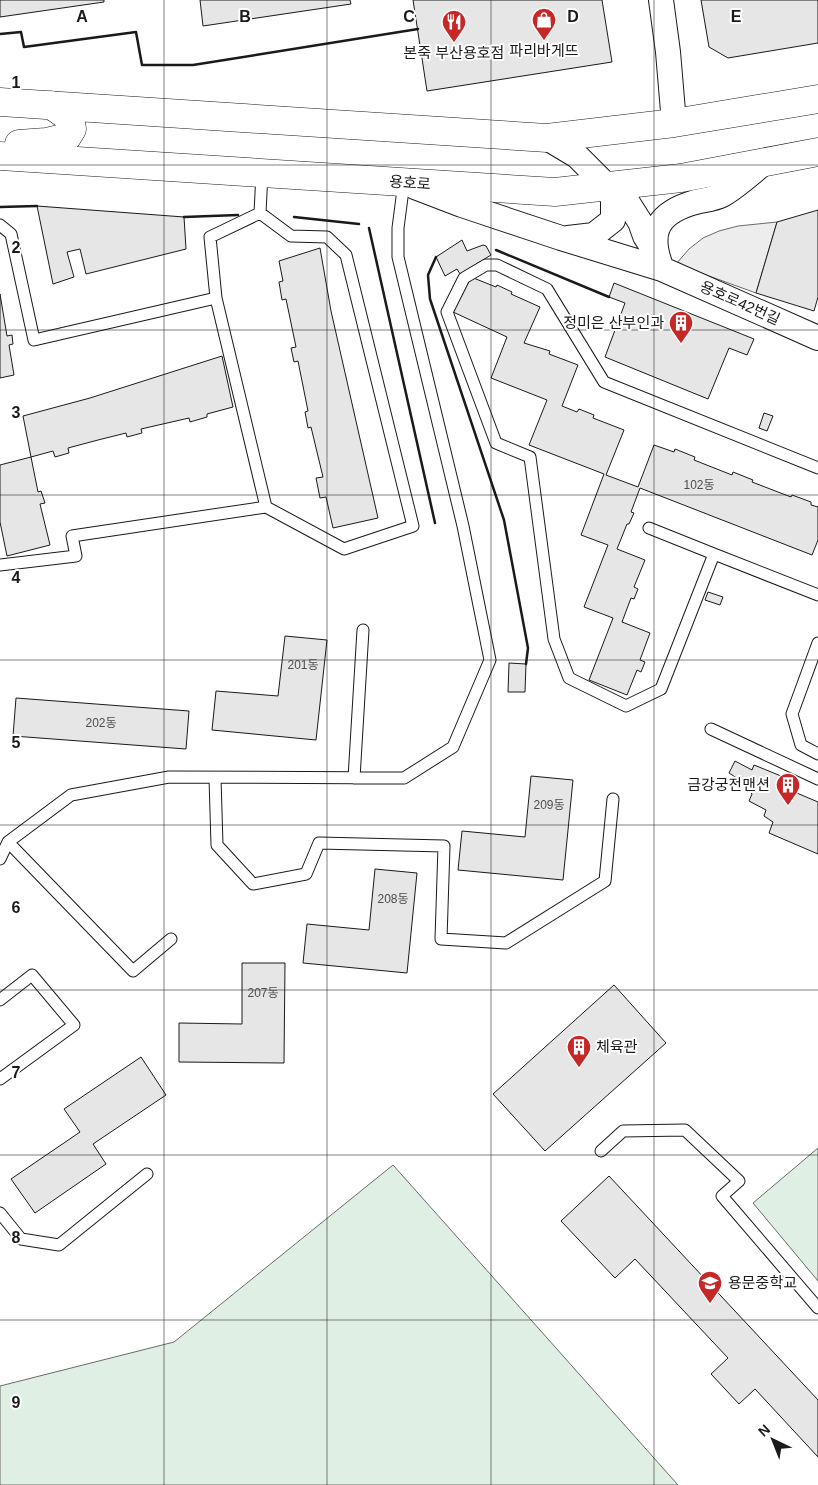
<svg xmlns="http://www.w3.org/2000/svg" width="818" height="1485" font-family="Arial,'Noto Sans KR',sans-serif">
  <rect width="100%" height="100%" fill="#fff"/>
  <path fill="#e0efe3" stroke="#6a6a6a" d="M 818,1148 L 818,1281 L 753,1203 Z
    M 393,1165 L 678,1485 L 0,1485 L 0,1386 L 174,1342 Z"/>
  <path fill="#ededed" stroke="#6a6a6a" d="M 777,222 L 756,293 L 676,264 L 689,249 L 703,238 L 719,231 L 738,226 Z"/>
  <path fill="#e6e6e6" stroke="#1a1a1a" d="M 0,0 L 104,0 L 104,2 L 0,17 Z
    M 200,0 L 350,0 L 351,4 L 203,26 Z
    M 413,0 L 602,0 L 612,62 L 427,91 Z
    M 701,0 L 818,0 L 818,43 L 728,58 L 709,47 Z
    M 37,206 L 184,217 L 186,249 L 86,274 L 80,249 L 67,252 L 74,277 L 53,284 Z
    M 818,210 L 818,297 L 814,311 L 756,293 L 777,222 Z
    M 462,240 L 467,251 L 483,245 L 486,246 L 491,255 L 460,274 L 457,269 L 445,276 L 436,257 Z
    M 320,248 L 331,311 L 378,518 L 333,528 L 326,497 L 320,498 L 316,478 L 323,477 L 311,427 L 308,428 L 305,412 L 308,411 L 298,361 L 294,362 L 291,348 L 296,347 L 286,299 L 282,300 L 279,282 L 283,281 L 279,261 Z
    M 471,277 L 496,287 L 497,285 L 512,292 L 511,294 L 540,307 L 524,343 L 550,351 L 549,354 L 578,365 L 562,406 L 577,412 L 579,409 L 594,415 L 593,418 L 624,430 L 606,475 L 638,487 L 654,445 L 674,452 L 675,449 L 695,457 L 694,460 L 732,475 L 733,472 L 753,480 L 752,482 L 791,497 L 792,495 L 811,502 L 811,505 L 818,507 L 818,540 L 812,555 L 640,488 L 631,512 L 634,513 L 629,524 L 627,524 L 617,549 L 645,560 L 634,587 L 638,589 L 634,599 L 631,598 L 622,622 L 650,633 L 640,660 L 645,662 L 641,672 L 637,670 L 627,695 L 589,680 L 613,618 L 584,607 L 608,545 L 581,535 L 604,474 L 529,445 L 547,400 L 491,378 L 507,337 L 453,312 Z
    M 614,283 L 754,339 L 747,355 L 729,348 L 708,399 L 605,357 L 625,303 L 609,297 Z
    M 0,294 L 7,336 L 12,335 L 13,344 L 9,345 L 14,375 L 0,378 Z
    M 222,356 L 233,407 L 207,414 L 207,417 L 190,422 L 189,418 L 141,429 L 142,433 L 127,437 L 126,433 L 98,440 L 68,448 L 69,453 L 55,457 L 53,451 L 31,457 L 23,416 L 90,398 Z
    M 764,413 L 773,416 L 767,431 L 759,428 Z
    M 31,457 L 38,492 L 41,491 L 45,503 L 40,504 L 50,545 L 7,556 L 0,522 L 0,465 Z
    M 708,592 L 723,597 L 720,605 L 705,600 Z
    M 285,636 L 327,640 L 316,740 L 212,730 L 216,691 L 278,696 Z
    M 509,663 L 526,664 L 525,692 L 508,692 Z
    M 16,698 L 189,711 L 186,749 L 13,736 Z
    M 735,761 L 752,770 L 754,765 L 781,776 L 778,785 L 818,802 L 818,854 L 769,833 L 773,822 L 764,816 L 766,810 L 749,801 L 752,794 L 743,782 L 729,773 Z
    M 531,776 L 573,780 L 563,880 L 458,870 L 462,831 L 525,837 Z
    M 375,869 L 417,873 L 407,973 L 303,963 L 307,924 L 369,930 Z
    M 242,963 L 285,963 L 284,1063 L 179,1062 L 179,1023 L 242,1024 Z
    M 614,985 L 666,1043 L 545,1151 L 493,1094 Z
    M 141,1057 L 166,1095 L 93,1144 L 106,1164 L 35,1213 L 11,1179 L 80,1132 L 64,1109 Z
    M 609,1176 L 818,1400 L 818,1457 L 755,1389 L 739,1404 L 711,1374 L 728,1358 L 635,1259 L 615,1278 L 561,1221 Z"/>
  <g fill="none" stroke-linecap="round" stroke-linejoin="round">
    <defs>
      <path id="lane" d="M 260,213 L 291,236 L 327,237 L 346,255 L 413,526 L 344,549 L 266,507
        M 0,225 L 11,234 L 34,340 L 216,298
        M 818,468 L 604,382 L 547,289 L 497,265 L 486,265 L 464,278 L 447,312 L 496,443 L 530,457 L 554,639 L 569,678 L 626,706 L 661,689 L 714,554 L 818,595
        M 649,528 L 714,554
        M 0,565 L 76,556 L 72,536 L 266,507 L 216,298 L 210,237 L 260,213 L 262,173
        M 818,643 L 792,714 L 801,745 L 818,754
        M 711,729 L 818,779
        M 215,778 L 217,845 L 253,884 L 306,874 L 319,843 L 444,846 L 441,939 L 506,943 L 605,881 L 613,799
        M 354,778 L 363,630
        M 8,842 L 133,971 L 171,939
        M 0,859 L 8,842 L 71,795 L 169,777 L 404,778 L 453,747 L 490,660 L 463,526 L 398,257 L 398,228 L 404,182
        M 0,1000 L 32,975 L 74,1025 L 0,1079
        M 601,1151 L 623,1131 L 685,1130 L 739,1181 L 722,1196 L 818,1308
        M 0,1213 L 21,1239 L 59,1245 L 147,1174"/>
      <path id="street" d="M 661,0 L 668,52 L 674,123
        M 547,138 L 577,156 L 608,187 L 628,203 L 640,222 L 645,236 L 655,252
        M 415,187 L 462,205 L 561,238 L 662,269 L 818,338
        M 568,238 L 594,235 L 613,220 L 613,200 L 608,187
        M 662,269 C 649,236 654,216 689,204 C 700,200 712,200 722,195 C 734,189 754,171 765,162"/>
      <path id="secondary" d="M 0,102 L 547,138 L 674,123 L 818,99
        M 19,144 L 46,142 L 67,137 L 72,129 L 70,118 L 51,105
        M 0,156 L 555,192 L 681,178 L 818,152"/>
    </defs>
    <use href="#lane" stroke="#1a1a1a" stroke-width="13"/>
    <use href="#street" stroke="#1a1a1a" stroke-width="26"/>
    <use href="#secondary" stroke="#1a1a1a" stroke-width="29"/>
    <use href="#lane" stroke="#fff" stroke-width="11"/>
    <use href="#street" stroke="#fff" stroke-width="24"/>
    <use href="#secondary" stroke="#fff" stroke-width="28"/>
    <path stroke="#1a1a1a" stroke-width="2.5" d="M 0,34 L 21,32 L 24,47 L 136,32 L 142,65 L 193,65 L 418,29
      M 0,207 L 37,206
      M 184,217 L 238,215
      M 294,217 L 359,224
      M 369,228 L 435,523
      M 496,250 L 609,297
      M 436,257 L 428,275 L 430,299 L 504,520 L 528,648 L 526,664"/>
  </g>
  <path fill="none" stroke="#1a1a1a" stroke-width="1" stroke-opacity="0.55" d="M 164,0 L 164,1485M 327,0 L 327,1485M 491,0 L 491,1485M 654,0 L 654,1485M 0,165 L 818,165M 0,330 L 818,330M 0,495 L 818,495M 0,660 L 818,660M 0,825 L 818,825M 0,990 L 818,990M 0,1155 L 818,1155M 0,1320 L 818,1320"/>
  <defs>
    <symbol id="shop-pin" viewBox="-11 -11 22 30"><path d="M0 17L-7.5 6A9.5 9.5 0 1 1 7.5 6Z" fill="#c62828" stroke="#fff"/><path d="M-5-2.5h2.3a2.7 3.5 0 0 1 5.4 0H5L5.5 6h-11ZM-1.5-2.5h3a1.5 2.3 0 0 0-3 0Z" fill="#fff"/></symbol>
    <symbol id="restaurant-pin" viewBox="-11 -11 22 30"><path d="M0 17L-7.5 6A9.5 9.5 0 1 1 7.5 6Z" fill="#c62828" stroke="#fff"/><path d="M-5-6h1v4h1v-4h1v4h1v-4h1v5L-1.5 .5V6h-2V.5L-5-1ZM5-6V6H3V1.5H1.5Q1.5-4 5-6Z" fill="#fff"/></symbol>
    <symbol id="building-pin" viewBox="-11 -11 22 30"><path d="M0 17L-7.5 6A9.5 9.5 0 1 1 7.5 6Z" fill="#c62828" stroke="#fff"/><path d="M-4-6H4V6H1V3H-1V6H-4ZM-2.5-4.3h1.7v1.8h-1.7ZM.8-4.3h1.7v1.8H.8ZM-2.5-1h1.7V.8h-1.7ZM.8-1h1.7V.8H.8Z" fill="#fff"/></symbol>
    <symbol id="school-pin" viewBox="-11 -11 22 30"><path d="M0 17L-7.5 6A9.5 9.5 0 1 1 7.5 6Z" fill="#c62828" stroke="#fff"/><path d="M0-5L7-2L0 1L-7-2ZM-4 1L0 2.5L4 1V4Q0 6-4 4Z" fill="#fff"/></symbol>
  </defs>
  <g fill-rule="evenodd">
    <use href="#shop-pin" x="530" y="6" width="28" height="38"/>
    <use href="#restaurant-pin" x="440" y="8" width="28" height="38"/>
    <use href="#building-pin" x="667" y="309" width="28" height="38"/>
    <use href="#building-pin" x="774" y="771" width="28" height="38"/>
    <use href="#building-pin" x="565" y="1033" width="28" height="38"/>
    <use href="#school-pin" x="696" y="1269" width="28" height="38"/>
  </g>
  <g text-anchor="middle" stroke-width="4" stroke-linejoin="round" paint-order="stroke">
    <g font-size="12" fill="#4d4d4d">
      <text x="699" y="489">102동</text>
      <text x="303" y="669">201동</text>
      <text x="101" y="727">202동</text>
      <text x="549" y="809">209동</text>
      <text x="393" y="903">208동</text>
      <text x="263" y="997">207동</text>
    </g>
    <g font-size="15" fill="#1a1a1a" stroke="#fff">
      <text x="544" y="56">파리바게뜨</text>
      <text x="454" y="58">본죽 부산용호점</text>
      <text x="664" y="328" text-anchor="end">정미은 산부인과</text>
      <text x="770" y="790" text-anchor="end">금강궁전맨션</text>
      <text x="596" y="1052" text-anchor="start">체육관</text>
      <text x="728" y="1288" text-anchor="start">용문중학교</text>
    </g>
    <g font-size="15" fill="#1a1a1a" stroke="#fff">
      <text transform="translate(410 183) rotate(4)" y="5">용호로</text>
      <text transform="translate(740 303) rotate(24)" y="5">용호로42번길</text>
    </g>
  </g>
  <g font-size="16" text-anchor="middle" font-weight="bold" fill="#1a1a1a" stroke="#fff" stroke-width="4" stroke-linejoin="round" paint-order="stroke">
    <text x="82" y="22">A</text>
    <text x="245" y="22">B</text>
    <text x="409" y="22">C</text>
    <text x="573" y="22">D</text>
    <text x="736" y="22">E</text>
    <text x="16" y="88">1</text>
    <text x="16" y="253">2</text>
    <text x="16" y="418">3</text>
    <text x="16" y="583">4</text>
    <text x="16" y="748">5</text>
    <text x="16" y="913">6</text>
    <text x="16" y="1078">7</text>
    <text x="16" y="1243">8</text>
    <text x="16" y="1408">9</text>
  </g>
  <g transform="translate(773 1440) rotate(317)" stroke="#ffffff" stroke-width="4" paint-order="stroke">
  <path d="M0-4L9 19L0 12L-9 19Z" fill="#1a1a1a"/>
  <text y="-8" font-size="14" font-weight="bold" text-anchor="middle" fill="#1a1a1a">N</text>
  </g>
</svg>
